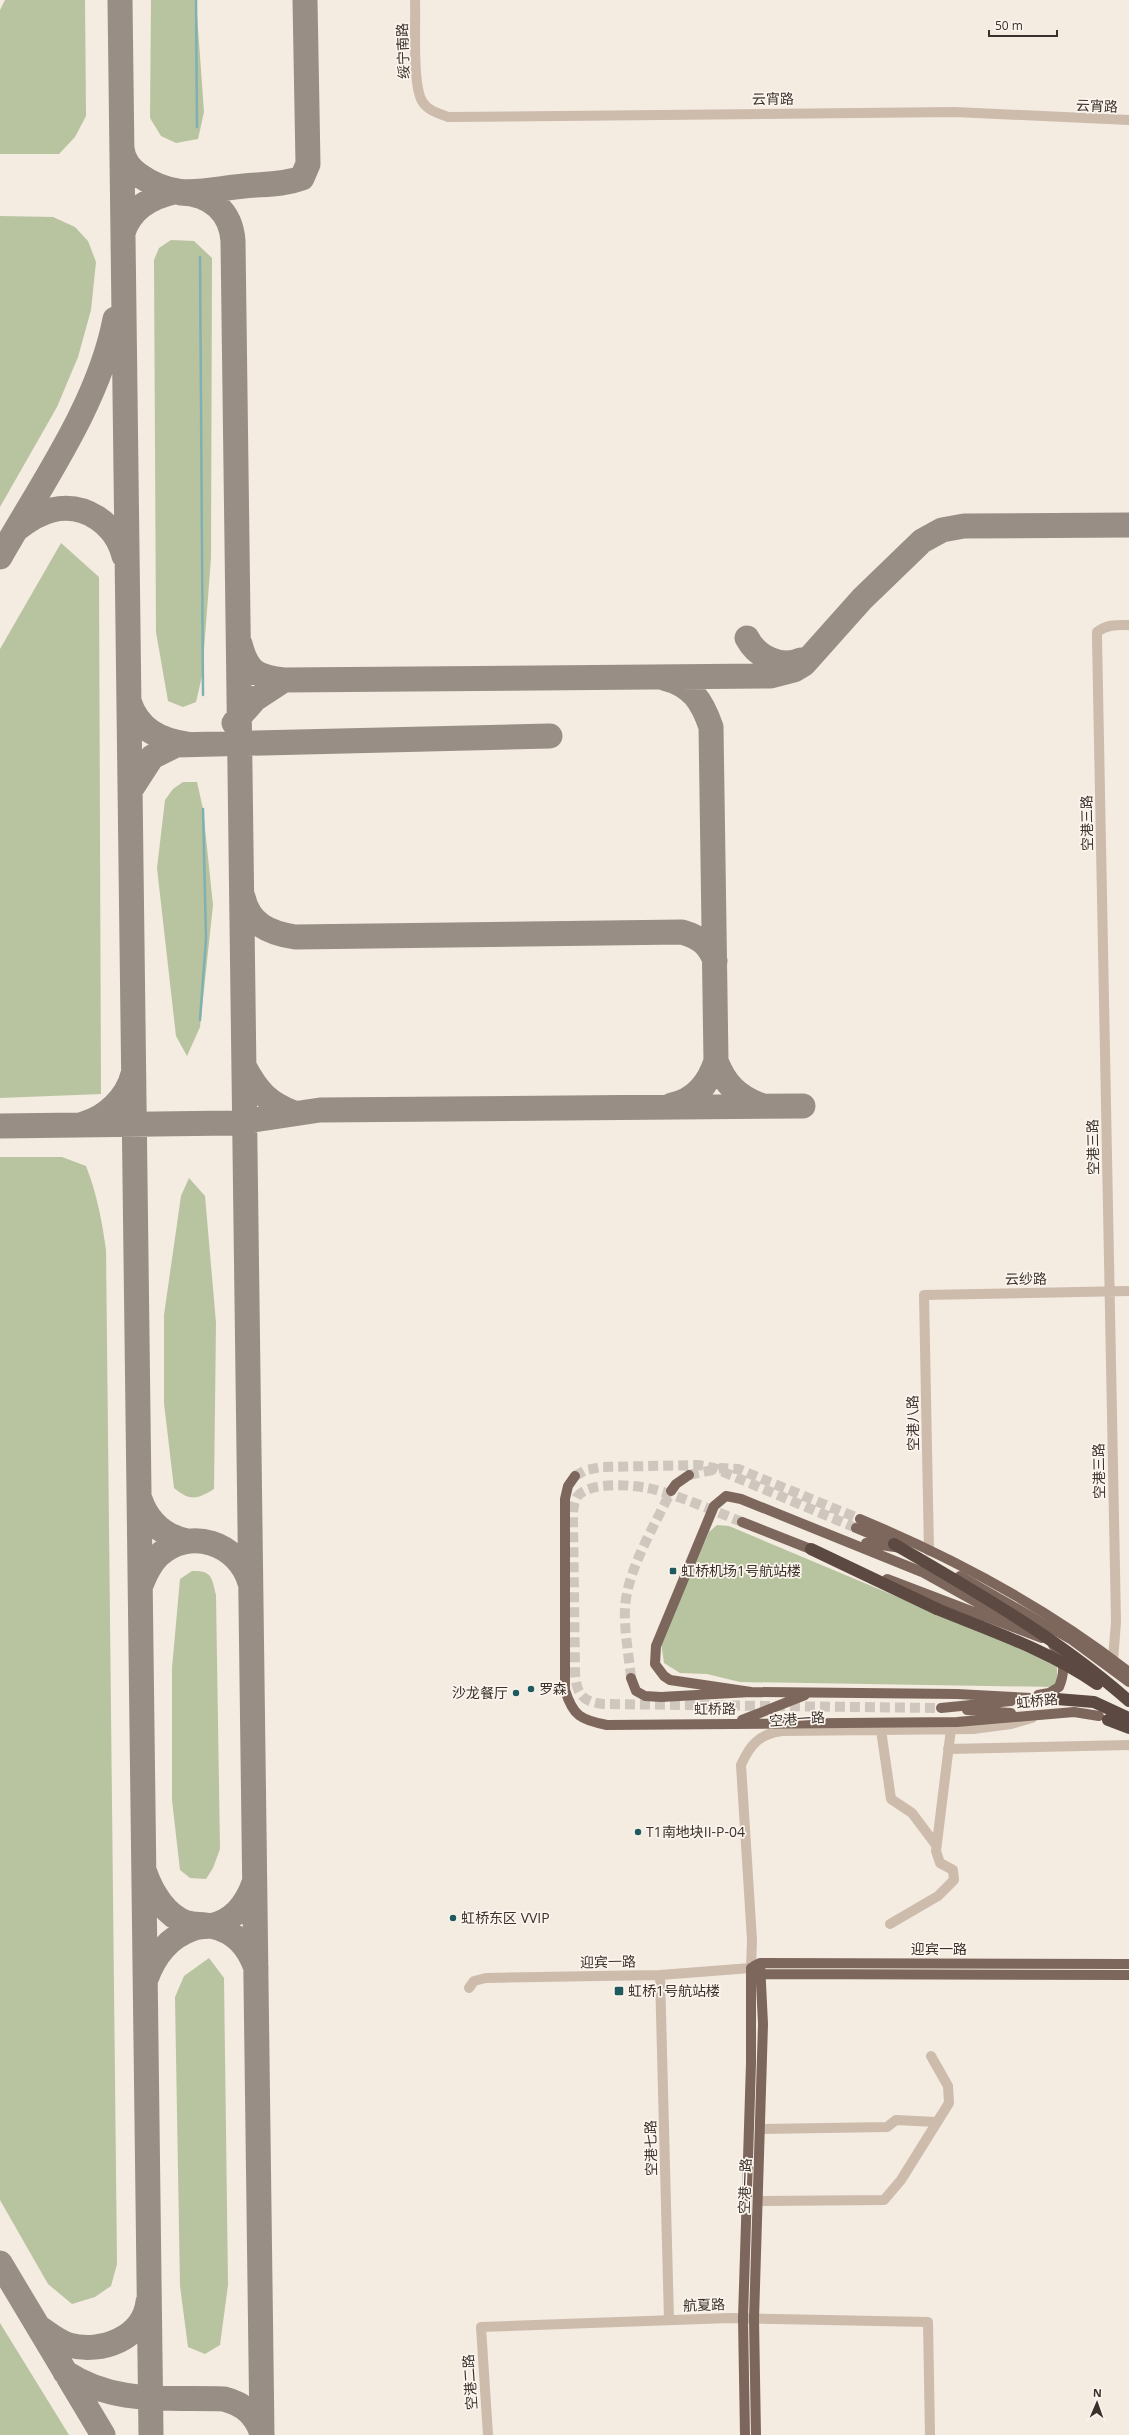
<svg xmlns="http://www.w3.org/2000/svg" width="1129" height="2435" font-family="'Open Sans','Noto Sans SC',sans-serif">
  <rect width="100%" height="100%" fill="#f4ebe1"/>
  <path fill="#b8c4a0" d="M 5,0 L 85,0 L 86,116 L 75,137 L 59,154 L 0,154 L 0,10 Z
    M 151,0 L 196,0 L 204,112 L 198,139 L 176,143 L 161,136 L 150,118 Z
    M 0,216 L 53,217 L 75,227 L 88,241 L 96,262 L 91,310 L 78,357 L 57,407 L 0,507 Z
    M 171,240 L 194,241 L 212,258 L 211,558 L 202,676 L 196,702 L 183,707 L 168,701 L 156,632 L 154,260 L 159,248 Z
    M 61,543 L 99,577 L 101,1094 L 0,1098 L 0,649 Z
    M 183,782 L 197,782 L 203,809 L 213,905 L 200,1027 L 187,1056 L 176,1036 L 157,868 L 165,800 L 173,789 Z
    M 0,1157 L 62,1157 L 86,1166 C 97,1194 102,1221 106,1250 L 117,2264 L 111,2286 L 95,2297 L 72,2304 L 48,2284 L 0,2200 Z
    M 189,1178 L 205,1196 L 216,1323 L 214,1489 C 196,1500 190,1501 174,1488 L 164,1403 L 164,1315 L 181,1196 Z
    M 717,1525 L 729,1526 L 1057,1664 L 1057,1687 L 740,1682 L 707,1674 L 680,1673 L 664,1663 L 661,1643 L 709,1532 Z
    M 192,1571 C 212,1570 212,1578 216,1595 L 220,1849 L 213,1868 L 206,1879 L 190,1878 L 180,1870 L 172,1800 L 172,1668 L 180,1579 Z
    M 209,1958 L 224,1978 L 228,2285 L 220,2345 L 205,2354 L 188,2347 L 180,2286 L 175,1997 L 184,1976 Z
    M 0,2323 L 69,2435 L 0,2435 Z"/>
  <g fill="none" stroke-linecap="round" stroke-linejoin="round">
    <path stroke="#7fb0b2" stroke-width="2.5" d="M 196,0 L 197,127
      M 200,257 L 203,695
      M 200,1020 L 206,939 L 203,809"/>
    <path stroke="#988e86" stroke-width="25" d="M 120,0 L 151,2435
      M 122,148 C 123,160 129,168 139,175 C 175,201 203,190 244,186 C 264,184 283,185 302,178 L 308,164 L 305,0
      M 181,193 C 210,194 231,211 233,241 L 262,2435
      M 123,233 C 130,209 151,197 174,192
      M 17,529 C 27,521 39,513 52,510 C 85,502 116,524 124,556
      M 0,557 C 42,483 99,403 115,319
      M 747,638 C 757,657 781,669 801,660
      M 240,644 C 247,671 256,677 284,680 L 771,676 L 794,670 L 804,664 L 862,599 L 922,541 L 942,530 L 964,526 L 1129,525
      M 664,678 C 692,685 702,701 711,727 L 716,1061 C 709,1083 696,1100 672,1105
      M 129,701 C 138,729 159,740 187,744
      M 234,723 L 255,699 L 284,680
      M 130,791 L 152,757 L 176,745 L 550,736
      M 243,897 C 249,924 269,933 295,937 L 682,932 C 699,937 709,944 715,961
      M 716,1061 C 725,1084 737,1096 760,1105
      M 244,1066 C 257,1091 268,1103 294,1113
      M 83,1124 C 106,1118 127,1098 133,1074
      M 0,1126 L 233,1123 L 320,1110 L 803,1106
      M 140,1499 C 148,1522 163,1536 187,1541
      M 141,1585 C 145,1575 150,1564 158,1556 C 189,1526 239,1543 250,1583
      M 145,1873 C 152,1893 166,1916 187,1923 C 195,1925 203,1924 211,1926 C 235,1931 248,1946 256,1968
      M 146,1979 C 154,1957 169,1937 192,1929 C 198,1926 204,1927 210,1926 C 233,1922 247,1903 254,1883
      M 0,2263 L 103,2435
      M 40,2328 C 49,2334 58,2342 69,2345 C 101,2354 144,2338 148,2302
      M 65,2372 C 114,2405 168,2397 224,2399 C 244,2404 256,2415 262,2434"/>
    <path stroke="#cfc6bd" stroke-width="10" stroke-dasharray="10 5" stroke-linecap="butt" d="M 689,1475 L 722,1468 L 738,1469 L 860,1519
      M 575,1476 L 586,1470 L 602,1467 L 698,1465 L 714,1468 L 856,1528
      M 742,1522 C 714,1511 685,1498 656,1490 C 639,1485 589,1480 577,1497 C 573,1504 573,1512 573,1520 L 575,1672 C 576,1693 582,1702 603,1704 L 941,1708
      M 631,1678 C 629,1656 624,1631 625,1608 C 627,1570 655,1525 671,1491"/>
    <path stroke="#cdbbac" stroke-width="10" d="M 415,0 C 416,23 412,83 422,101 C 428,111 438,113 448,117 L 955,112 L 1129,120
      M 929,1551 L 924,1295 L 1129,1291
      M 1113,1660 L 1116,1622 L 1097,638 L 1097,632 C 1107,624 1118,625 1129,625
      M 881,1730 L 891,1799 L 912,1813 L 936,1845
      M 948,1749 L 1129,1745
      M 890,1924 L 938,1896 L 954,1880 L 953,1870 L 940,1863 L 936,1851 L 951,1729
      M 660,1975 L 669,2320
      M 469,1988 L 474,1981 L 486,1978 L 660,1975 L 751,1968 L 752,1940 L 741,1765 C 750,1745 759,1734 782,1731 L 973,1729 L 1011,1724 L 1032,1718
      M 761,2129 L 887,2127 L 896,2120 L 936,2122
      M 759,2201 L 884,2200 L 901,2180 L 949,2103 L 948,2086 L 931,2056
      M 488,2435 L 481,2327 L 730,2318 L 928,2322 L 930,2435"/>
    <path stroke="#7d675c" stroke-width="10" d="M 575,1476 L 568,1486 L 565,1499 L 565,1690 C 573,1716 581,1720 607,1725 L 957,1722 L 1074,1712 L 1099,1716
      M 671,1491 L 676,1484 L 689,1475
      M 860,1519 C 953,1558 1050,1610 1129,1672
      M 742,1522 L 818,1552
      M 856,1528 L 894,1544
      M 866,1543 L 902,1548
      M 887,1579 L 1042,1638
      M 631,1678 L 636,1691 L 645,1696 L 661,1697 L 751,1692 L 957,1694 L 1051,1699
      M 751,1692 L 670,1680 L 664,1676 L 655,1664 L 656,1646 L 714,1506 L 726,1496 L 741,1499 L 922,1572 L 1019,1626
      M 1038,1695 L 1049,1693 L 1059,1687 C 1066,1670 1064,1659 1053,1645
      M 941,1708 L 1011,1701
      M 967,1710 L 1011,1713
      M 742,1720 L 805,1695
      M 754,1966 L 760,1963 L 1129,1964
      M 756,1971 L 761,1974 L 1129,1975
      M 745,2435 L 743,2318 L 751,2063 L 751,1968
      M 756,2435 L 754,2319 L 763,2024 L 760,1963"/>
    <path stroke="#5c4a42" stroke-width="12" d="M 811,1549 L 937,1609
      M 1044,1698 L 1094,1702 L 1129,1718
      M 1108,1720 L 1129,1728"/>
    <path stroke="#7d675c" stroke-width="10" d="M 960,1576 L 1072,1640 L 1129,1682"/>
    <path stroke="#5c4a42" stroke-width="12" d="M 894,1544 C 975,1591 1059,1639 1129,1701
      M 937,1609 C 991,1631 1048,1650 1097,1684"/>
  </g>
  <g fill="#1f5a5e" stroke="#fbf5ee" stroke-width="1.5">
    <rect x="669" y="1567" width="8" height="8" rx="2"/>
    <circle cx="531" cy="1689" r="4"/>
    <circle cx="516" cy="1693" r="4"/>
    <circle cx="638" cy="1832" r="4"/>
    <circle cx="453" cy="1918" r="4"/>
    <rect x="614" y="1986" width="10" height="10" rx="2"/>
  </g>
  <g text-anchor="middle" stroke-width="3.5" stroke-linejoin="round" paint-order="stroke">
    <g font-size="14" fill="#3b302b" stroke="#fbf5ee">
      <text transform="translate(403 51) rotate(-92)" y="5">绥宁南路</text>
      <text transform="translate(773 99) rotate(-1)" y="5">云宵路</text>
      <text transform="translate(1097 106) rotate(2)" y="5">云宵路</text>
      <text transform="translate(1087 823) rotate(-91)" y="5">空港三路</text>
      <text transform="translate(1093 1147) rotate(-91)" y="5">空港三路</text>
      <text transform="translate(1026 1279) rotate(-1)" y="5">云纱路</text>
      <text transform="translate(913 1423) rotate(-91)" y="5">空港八路</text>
      <text transform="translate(1099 1471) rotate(-91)" y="5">空港三路</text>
      <text transform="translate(1037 1701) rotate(-6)" y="5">虹桥路</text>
      <text transform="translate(715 1709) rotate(-1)" y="5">虹桥路</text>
      <text transform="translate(797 1719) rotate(-4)" y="5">空港一路</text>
      <text x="939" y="1954">迎宾一路</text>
      <text transform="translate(608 1962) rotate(-1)" y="5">迎宾一路</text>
      <text transform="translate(651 2148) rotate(-91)" y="5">空港七路</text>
      <text transform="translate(745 2186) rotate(-88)" y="5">空港一路</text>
      <text transform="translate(704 2305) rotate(-2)" y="5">航夏路</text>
      <text transform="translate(470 2382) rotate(-94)" y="5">空港二路</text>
    </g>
    <g font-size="14" fill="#3b302b" stroke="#fbf5ee" text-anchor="start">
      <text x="681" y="1576">虹桥机场1号航站楼</text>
      <text x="539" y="1694">罗森</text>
      <text x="508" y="1698" text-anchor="end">沙龙餐厅</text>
      <text x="646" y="1837">T1南地块II-P-04</text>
      <text x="461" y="1923">虹桥东区 VVIP</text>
      <text x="628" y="1996">虹桥1号航站楼</text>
    </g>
  </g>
  <g transform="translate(1097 2403) rotate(2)" stroke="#fbf5ee" stroke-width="3" paint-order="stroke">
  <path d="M0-3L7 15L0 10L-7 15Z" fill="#3b302b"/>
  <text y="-6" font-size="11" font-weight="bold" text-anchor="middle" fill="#3b302b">N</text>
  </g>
  <path d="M989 30v6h68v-6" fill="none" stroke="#3b302b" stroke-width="2"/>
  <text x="995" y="30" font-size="12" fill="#3b302b" stroke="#fbf5ee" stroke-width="3" paint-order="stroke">50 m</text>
</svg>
